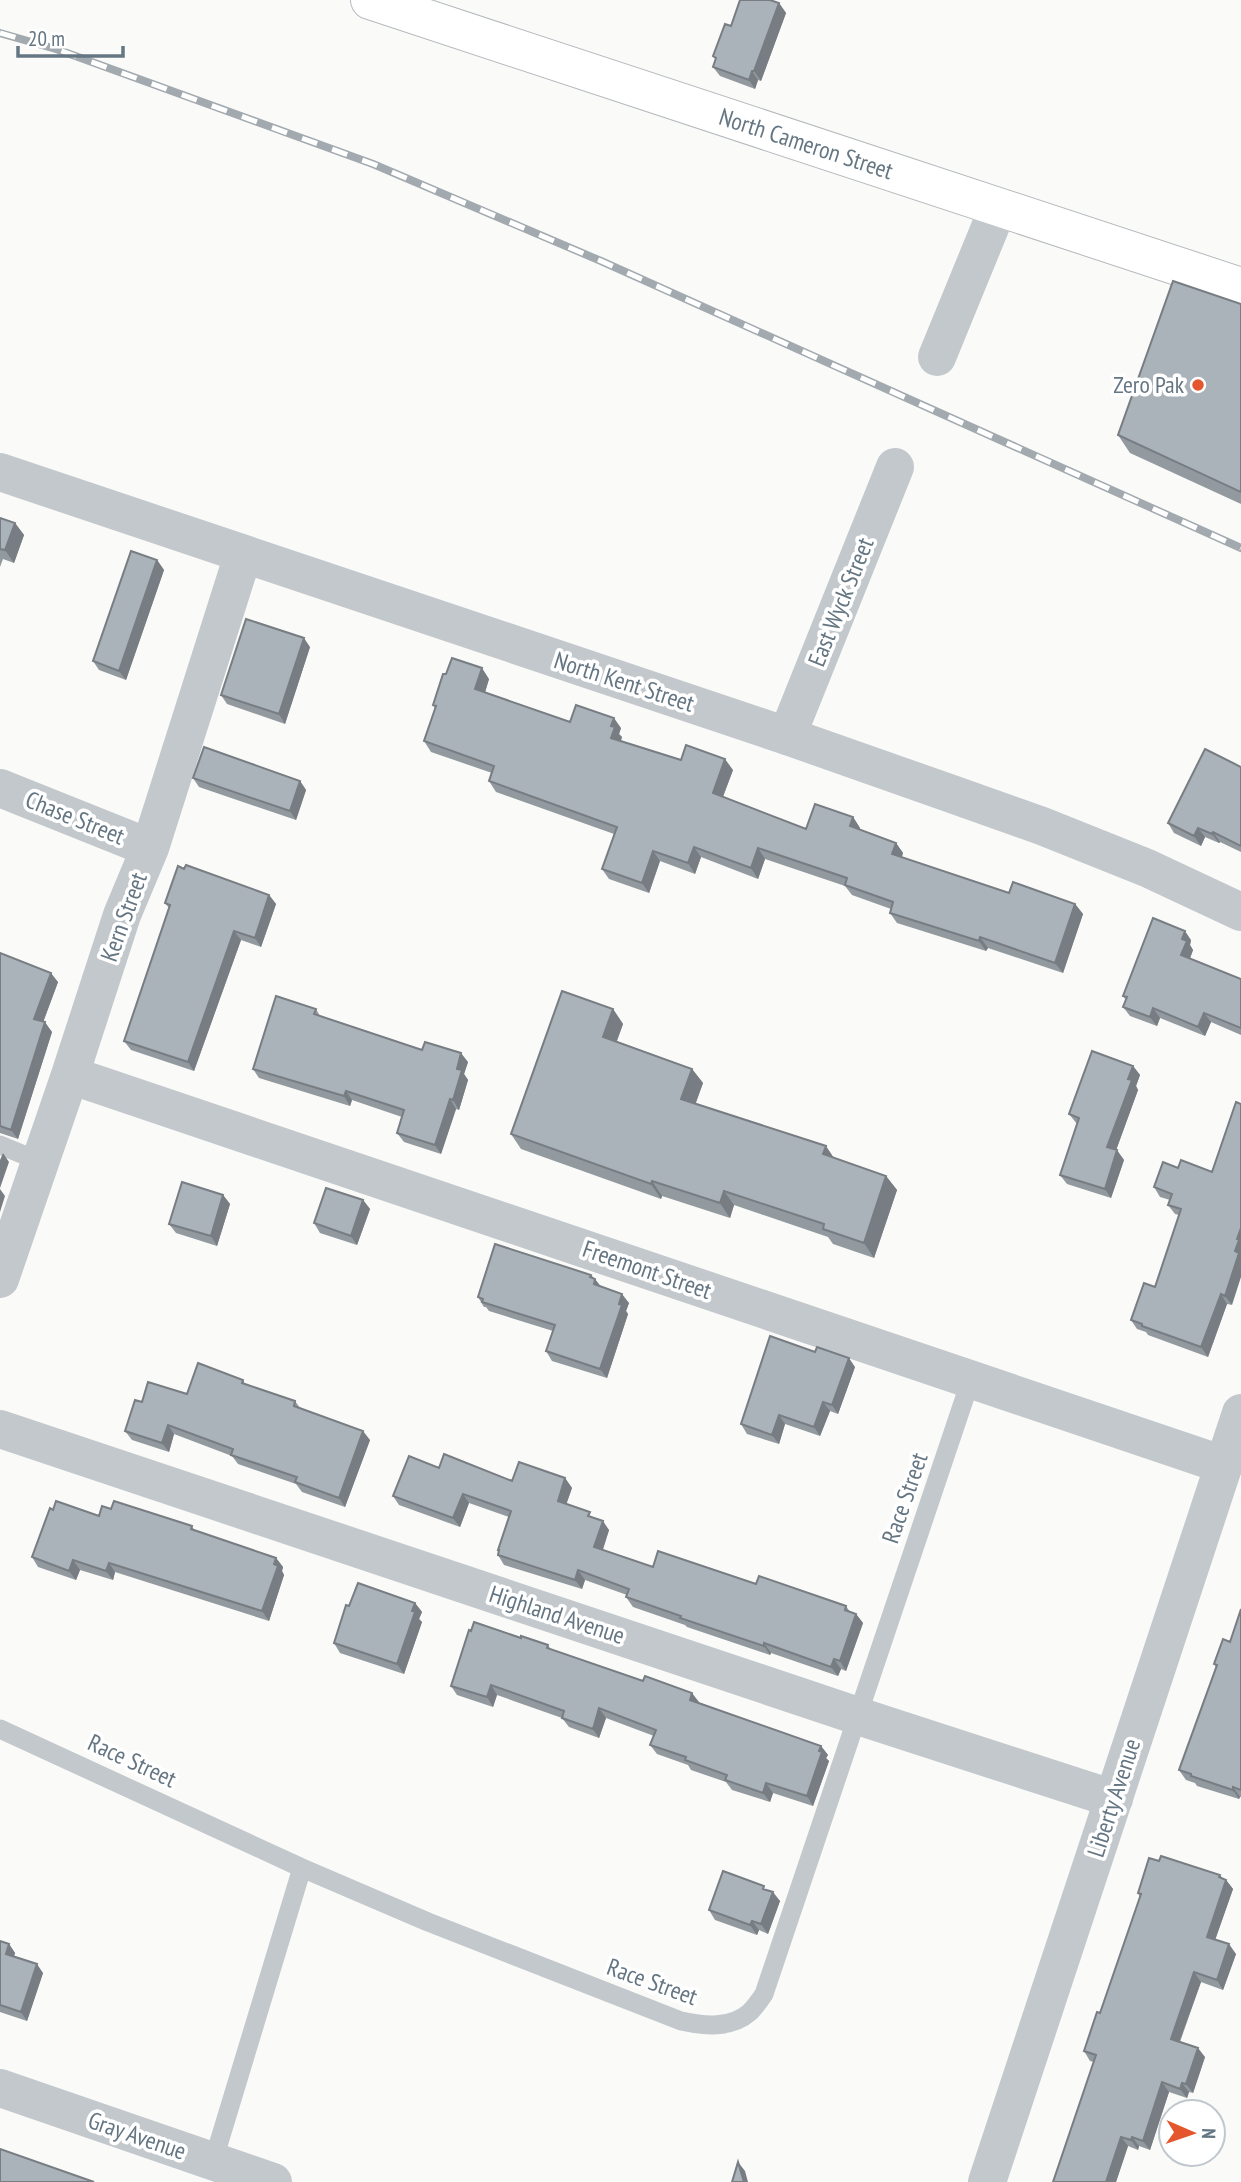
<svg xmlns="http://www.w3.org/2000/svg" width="1241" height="2182" font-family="'PT Sans Narrow',sans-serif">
  <rect width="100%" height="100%" fill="#fafaf8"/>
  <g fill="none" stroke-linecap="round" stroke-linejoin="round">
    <defs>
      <path id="primary" d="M 370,0 L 1241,287"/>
    </defs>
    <use href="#primary" stroke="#b5babe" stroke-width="40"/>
    <path stroke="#c3c8cc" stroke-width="19" d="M 0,1145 L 41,1162
      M 0,1729 L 302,1868 L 428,1922 L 681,2021 C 704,2026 731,2029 750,2012 C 755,2007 760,2000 764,1994 L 971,1379
      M 213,2162 L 302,1868"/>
    <path stroke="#c3c8cc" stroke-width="38" d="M 937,357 L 998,208
      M 787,736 L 895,467
      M 0,788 L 150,848
      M 70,1075 L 1224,1465
      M 0,1279 L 70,1075 L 122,915 L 150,848 L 243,555
      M 0,1429 L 858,1716 L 1114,1799
      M 0,2088 L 273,2182"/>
    <path stroke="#c3c8cc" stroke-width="38" d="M 0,472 L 787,736 L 949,793 L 1042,826 L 1147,868 L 1241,912
      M 987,2182 L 1241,1413"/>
    <use href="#primary" stroke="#fff" stroke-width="38"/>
    <defs>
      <path id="rail" d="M 0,33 L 56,49 L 373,164 L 601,261 L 1241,548"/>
    </defs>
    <use href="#rail" stroke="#a2aab0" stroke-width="8"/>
    <use href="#rail" stroke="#fff" stroke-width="5" stroke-dasharray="16" stroke-linecap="butt"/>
  </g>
  <path fill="#929a9f" d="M 779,3 L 786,13 L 761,81 L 758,80 L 755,89 L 720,76 L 713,67 L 716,60 L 713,56 L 731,26 Z
    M 1241,304 L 1241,504 L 1130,453 L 1118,435 Z
    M 0,518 L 15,523 L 24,535 L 14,563 L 3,559 L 0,567 Z
    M 157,560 L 164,570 L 126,680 L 99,670 L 93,661 Z
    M 310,647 L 285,724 L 227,704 L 221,695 Z
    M 446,674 L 489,679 L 485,692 L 570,722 L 621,728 L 619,734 L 622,737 L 621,741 L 681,760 L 733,770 L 723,797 L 806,829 L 853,817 L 860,828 L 859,829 L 896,843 L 903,853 L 902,857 L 1009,893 L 1075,904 L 1083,914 L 1063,973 L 988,948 L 986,951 L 897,923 L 890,913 L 891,909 L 852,895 L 845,886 L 765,859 L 758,879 L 701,857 L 695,874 L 660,861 L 649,893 L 609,879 L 602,869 L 614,834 L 496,792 L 489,781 L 492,773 L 431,752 L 424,741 L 435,708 L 433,705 Z
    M 1241,767 L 1241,852 L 1220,842 L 1219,843 L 1205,837 L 1201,846 L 1174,833 L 1168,823 Z
    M 193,778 L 300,781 L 306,790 L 296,820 L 199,787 Z
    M 269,895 L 276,904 L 261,947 L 241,940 L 194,1071 L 131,1050 L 124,1041 L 169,908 L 165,903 Z
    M 1191,940 L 1190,945 L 1193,950 L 1190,958 L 1241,979 L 1241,1035 L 1211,1022 L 1205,1036 L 1160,1018 L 1157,1026 L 1130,1016 L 1123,1007 L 1126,1000 L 1123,996 Z
    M 0,953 L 58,982 L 43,1022 L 52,1032 L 18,1139 L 0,1133 Z
    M 316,1009 L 320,1016 L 422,1050 L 468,1062 L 464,1074 L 468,1080 L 459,1110 L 456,1109 L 441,1154 L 404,1142 L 397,1133 L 402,1117 L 352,1100 L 350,1106 L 259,1078 L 253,1069 Z
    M 613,1009 L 623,1024 L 617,1041 L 692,1069 L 703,1083 L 695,1104 L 835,1158 L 886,1176 L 897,1190 L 874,1258 L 833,1244 L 828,1237 L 734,1205 L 730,1218 L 662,1196 L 661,1199 L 521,1149 L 511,1134 Z
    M 1133,1066 L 1140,1075 L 1136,1086 L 1138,1090 L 1116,1150 L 1124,1160 L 1111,1198 L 1067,1184 L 1060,1175 L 1077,1124 L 1069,1114 Z
    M 1163,1162 L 1232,1305 L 1227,1304 L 1208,1357 L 1148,1335 L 1146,1332 L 1137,1329 L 1131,1320 L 1155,1287 L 1179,1215 L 1175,1214 L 1168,1205 L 1170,1200 L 1160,1197 L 1154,1187 Z
    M 223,1195 L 230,1204 L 217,1246 L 176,1233 L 169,1224 Z
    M 363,1200 L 370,1209 L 357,1245 L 320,1233 L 314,1223 Z
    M 591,1275 L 601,1287 L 629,1303 L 626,1311 L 628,1314 L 607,1378 L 552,1361 L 546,1351 L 553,1331 L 489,1311 L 486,1307 L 484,1307 L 478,1297 Z
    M 855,1367 L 838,1414 L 830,1411 L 820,1436 L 785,1424 L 779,1444 L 747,1434 L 741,1424 Z
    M 243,1380 L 245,1384 L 295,1401 L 300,1408 L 370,1440 L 345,1507 L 302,1492 L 296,1484 L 238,1464 L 232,1456 L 174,1434 L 169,1452 L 132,1440 L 125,1431 L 142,1402 L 187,1394 Z
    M 565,1478 L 572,1488 L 566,1504 L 595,1518 L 609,1530 L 603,1550 L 653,1567 L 756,1584 L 846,1606 L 850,1612 L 856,1614 L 863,1623 L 846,1671 L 841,1669 L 838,1676 L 771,1653 L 770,1655 L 687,1627 L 685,1625 L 633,1607 L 626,1597 L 627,1595 L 585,1580 L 582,1589 L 504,1565 L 498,1555 L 499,1552 L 498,1550 L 509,1517 L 469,1503 L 460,1527 L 399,1505 L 393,1496 L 512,1481 Z
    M 111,1509 L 192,1526 L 194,1530 L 276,1558 L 283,1567 L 282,1571 L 284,1575 L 269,1621 L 115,1572 L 113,1580 L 80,1570 L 76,1580 L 38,1567 L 32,1557 L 53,1510 L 99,1516 Z
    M 415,1603 L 422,1612 L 419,1619 L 422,1622 L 404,1674 L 340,1653 L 334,1643 L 349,1606 Z
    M 1241,1609 L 1241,1797 L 1240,1797 L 1239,1799 L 1197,1786 L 1195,1783 L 1186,1780 L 1179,1770 L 1216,1667 L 1214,1664 L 1230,1642 Z
    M 521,1638 L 548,1645 L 551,1650 L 821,1746 L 828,1755 L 826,1758 L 829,1761 L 813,1806 L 773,1793 L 770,1802 L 732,1790 L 726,1782 L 691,1770 L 688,1765 L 657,1754 L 650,1745 L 654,1736 L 606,1718 L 599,1738 L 569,1727 L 562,1718 L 497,1695 L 493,1707 L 457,1695 L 451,1686 Z
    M 1159,1861 L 1226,1880 L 1233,1889 L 1215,1940 L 1236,1954 L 1223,1990 L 1201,1982 L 1180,2042 L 1205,2057 L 1193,2093 L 1189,2092 L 1187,2098 L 1169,2092 L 1150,2150 L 1139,2146 L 1138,2150 L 1128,2146 L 1116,2182 L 1053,2182 L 1094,2062 L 1090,2061 L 1084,2051 L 1100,2013 L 1140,1897 L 1138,1893 Z
    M 767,1890 L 780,1901 L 768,1934 L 759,1930 L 757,1935 L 715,1920 L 709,1910 Z
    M 0,1941 L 9,1944 L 15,1953 L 14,1956 L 43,1973 L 27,2021 L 0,2012 Z"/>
  <path fill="#777d82" d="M 779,3 L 786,13 L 761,81 L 754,71 Z
    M 752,71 L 758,80 L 755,89 L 749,80 Z
    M 15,523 L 24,535 L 14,563 L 5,550 Z
    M 157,560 L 164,570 L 126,680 L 119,671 Z
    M 304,638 L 310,647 L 285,724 L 279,714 Z
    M 482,668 L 489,679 L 483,699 L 475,689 Z
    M 614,718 L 621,728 L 619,734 L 622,737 L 618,748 L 611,738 L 611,726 Z
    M 725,759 L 733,770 L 720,804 L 713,793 Z
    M 300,781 L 306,790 L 296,820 L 290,811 Z
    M 853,817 L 860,828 L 857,836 L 850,826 Z
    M 1198,828 L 1205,837 L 1201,846 L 1194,836 Z
    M 1213,832 L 1220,842 L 1219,843 L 1212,834 Z
    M 896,843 L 903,853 L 899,864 L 892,854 Z
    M 694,847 L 701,857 L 695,874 L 688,863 Z
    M 758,848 L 765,859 L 758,879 L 751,868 Z
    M 653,851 L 660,861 L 649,893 L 642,883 Z
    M 269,895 L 276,904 L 261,947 L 255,938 Z
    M 1075,904 L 1083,914 L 1063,973 L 1055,963 Z
    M 234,931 L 241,940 L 194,1071 L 188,1062 Z
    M 1185,931 L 1191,940 L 1190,945 L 1193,950 L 1188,964 L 1181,955 L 1182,939 Z
    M 980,937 L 988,948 L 986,951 L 979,941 Z
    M 51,973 L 58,982 L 41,1028 L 34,1019 Z
    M 1153,1008 L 1160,1018 L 1157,1026 L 1150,1017 Z
    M 613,1009 L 623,1024 L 613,1051 L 603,1037 Z
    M 1204,1013 L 1211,1022 L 1205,1036 L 1198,1027 Z
    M 45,1022 L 52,1032 L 18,1139 L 11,1130 Z
    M 461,1053 L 468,1062 L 464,1074 L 468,1080 L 459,1110 L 453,1100 L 457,1069 Z
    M 1133,1066 L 1140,1075 L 1136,1086 L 1138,1090 L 1114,1156 L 1107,1147 Z
    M 692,1069 L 703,1083 L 692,1114 L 681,1099 Z
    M 346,1091 L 352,1100 L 350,1106 L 344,1096 Z
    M 450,1099 L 456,1109 L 441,1154 L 435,1145 Z
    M 826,1146 L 836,1161 L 823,1154 Z
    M 1117,1150 L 1124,1160 L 1111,1198 L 1105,1189 Z
    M 3,1153 L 9,1162 L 0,1188 L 0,1160 Z
    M 886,1176 L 897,1190 L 874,1258 L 864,1243 Z
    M 652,1181 L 662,1196 L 661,1199 L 651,1184 Z
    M 0,1189 L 5,1196 L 0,1212 Z
    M 724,1191 L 734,1205 L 730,1218 L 720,1203 Z
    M 223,1195 L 230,1204 L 217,1246 L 211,1236 Z
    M 363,1200 L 370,1209 L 357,1245 L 351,1236 Z
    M 1241,1228 L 1241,1277 L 1232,1305 L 1225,1296 L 1237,1239 Z
    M 591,1275 L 595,1280 L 595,1279 L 602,1288 L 594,1284 L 590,1277 Z
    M 622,1294 L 629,1303 L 626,1311 L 628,1314 L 607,1378 L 600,1369 Z
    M 1221,1294 L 1227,1304 L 1208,1357 L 1201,1347 Z
    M 849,1358 L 855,1367 L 838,1414 L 832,1405 Z
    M 823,1402 L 830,1411 L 820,1436 L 814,1427 Z
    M 779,1415 L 785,1424 L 779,1444 L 772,1435 Z
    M 168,1425 L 174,1434 L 169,1452 L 162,1443 Z
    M 363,1431 L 370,1440 L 345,1507 L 339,1498 Z
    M 565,1478 L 572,1488 L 564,1511 L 558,1501 Z
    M 463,1494 L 469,1503 L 460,1527 L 453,1518 Z
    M 603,1521 L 609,1530 L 600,1557 L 594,1547 Z
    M 276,1558 L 283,1567 L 282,1571 L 284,1575 L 269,1621 L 262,1611 Z
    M 73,1560 L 80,1570 L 76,1580 L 69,1571 Z
    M 109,1563 L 115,1572 L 113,1580 L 106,1571 Z
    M 578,1570 L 585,1580 L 582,1589 L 575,1580 Z
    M 415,1603 L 422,1612 L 419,1619 L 422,1622 L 404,1674 L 397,1664 Z
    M 856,1614 L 863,1623 L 846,1671 L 840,1661 Z
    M 764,1643 L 771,1653 L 770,1655 L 764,1646 Z
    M 834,1659 L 841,1669 L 838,1676 L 831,1667 Z
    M 491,1685 L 497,1695 L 493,1707 L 487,1697 Z
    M 692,1693 L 699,1702 L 697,1709 L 690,1700 Z
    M 599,1708 L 606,1718 L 599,1738 L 593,1729 Z
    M 821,1746 L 828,1755 L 826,1758 L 829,1761 L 813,1806 L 807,1796 Z
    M 766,1783 L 773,1793 L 770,1802 L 763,1793 Z
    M 1233,1787 L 1240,1797 L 1239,1799 L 1233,1790 Z
    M 1220,1875 L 1225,1883 L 1226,1880 L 1233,1889 L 1213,1946 L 1207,1937 Z
    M 773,1892 L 780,1901 L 768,1934 L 761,1924 Z
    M 752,1921 L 759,1930 L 757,1935 L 750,1925 Z
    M 9,1944 L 15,1953 L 12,1963 L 6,1954 Z
    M 1229,1944 L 1236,1954 L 1223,1990 L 1217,1980 Z
    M 37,1964 L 43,1973 L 27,2021 L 21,2012 Z
    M 1194,1972 L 1201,1982 L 1177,2048 L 1171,2039 Z
    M 1198,2048 L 1205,2057 L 1193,2093 L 1186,2084 Z
    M 1162,2082 L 1169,2092 L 1150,2150 L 1143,2141 Z
    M 1182,2083 L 1189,2092 L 1187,2098 L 1180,2089 Z
    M 1121,2137 L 1128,2146 L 1116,2182 L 1106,2182 Z
    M 1132,2137 L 1139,2146 L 1138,2150 L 1131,2140 Z
    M 738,2162 L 745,2171 L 748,2182 L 744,2182 Z"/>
  <path fill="#aab3b9" stroke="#777d82" stroke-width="2" d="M 740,0 L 770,0 L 779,3 L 754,71 L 752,71 L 749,80 L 713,67 L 716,58 L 713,56 L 725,24 L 731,26 Z
    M 1173,281 L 1241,304 L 1241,492 L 1118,435 Z
    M 0,518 L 15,523 L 5,550 L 0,549 Z
    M 131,551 L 157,560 L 119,671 L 93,661 Z
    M 246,619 L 304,638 L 279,714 L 221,695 Z
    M 452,658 L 482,668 L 475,689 L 570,722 L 576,705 L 614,718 L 611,726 L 615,727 L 611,738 L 681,760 L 686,745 L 725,759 L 713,793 L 806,829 L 815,804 L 853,817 L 850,826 L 896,843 L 892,854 L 1009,893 L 1013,882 L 1075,904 L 1055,963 L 980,937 L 979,941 L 890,913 L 893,902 L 845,885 L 847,878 L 758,848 L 751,868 L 694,847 L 688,863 L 653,851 L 642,883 L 602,869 L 617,827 L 489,781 L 494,766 L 424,741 L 436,706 L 433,705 L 443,674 L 446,674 Z
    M 204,747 L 300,781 L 290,811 L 193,778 Z
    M 1205,749 L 1241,767 L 1241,846 L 1213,832 L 1212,834 L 1198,828 L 1194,836 L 1168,823 Z
    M 186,865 L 269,895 L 255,938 L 234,931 L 188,1062 L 124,1041 L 170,905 L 165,903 L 178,866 L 184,869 Z
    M 1153,918 L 1185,931 L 1182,939 L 1187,941 L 1181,955 L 1241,979 L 1241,1028 L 1204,1013 L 1198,1027 L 1153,1008 L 1150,1017 L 1123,1007 L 1127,997 L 1123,996 Z
    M 0,953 L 51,973 L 34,1019 L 45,1022 L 11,1130 L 0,1126 Z
    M 562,991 L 613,1009 L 603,1037 L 692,1069 L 681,1099 L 826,1146 L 823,1154 L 886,1176 L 864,1243 L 823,1229 L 824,1224 L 724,1191 L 720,1203 L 652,1181 L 651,1184 L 511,1134 Z
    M 276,996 L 316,1009 L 314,1014 L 422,1050 L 425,1042 L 461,1053 L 457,1069 L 462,1070 L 453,1100 L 450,1099 L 435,1145 L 397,1133 L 404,1110 L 346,1091 L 344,1096 L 253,1069 Z
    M 1092,1051 L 1133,1066 L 1128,1079 L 1132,1080 L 1107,1147 L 1117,1150 L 1105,1189 L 1060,1175 L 1079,1118 L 1069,1114 Z
    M 1236,1102 L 1241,1104 L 1241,1228 L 1237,1239 L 1239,1240 L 1235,1251 L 1239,1253 L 1225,1296 L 1221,1294 L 1201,1347 L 1142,1326 L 1142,1324 L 1131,1320 L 1144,1283 L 1155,1287 L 1181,1209 L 1168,1205 L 1172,1194 L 1154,1187 L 1163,1162 L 1178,1168 L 1181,1160 L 1212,1172 Z
    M 182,1182 L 223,1195 L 211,1236 L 169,1224 Z
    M 326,1188 L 363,1200 L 351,1236 L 314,1223 Z
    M 495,1244 L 591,1275 L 590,1277 L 595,1279 L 594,1284 L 622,1294 L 619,1304 L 622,1305 L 600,1369 L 546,1351 L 555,1325 L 482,1302 L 483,1299 L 478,1297 Z
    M 770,1336 L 815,1352 L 817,1347 L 849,1358 L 832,1405 L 823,1402 L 814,1427 L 779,1415 L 772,1435 L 741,1424 Z
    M 198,1363 L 243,1380 L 242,1383 L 295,1401 L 294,1406 L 363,1431 L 339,1498 L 295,1482 L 297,1477 L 231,1455 L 233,1449 L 168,1425 L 162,1443 L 125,1431 L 135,1400 L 142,1402 L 148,1382 L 187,1394 Z
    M 444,1454 L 512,1481 L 519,1462 L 565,1478 L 558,1501 L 590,1512 L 588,1516 L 603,1521 L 594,1547 L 653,1567 L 658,1551 L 756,1584 L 759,1576 L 846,1606 L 845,1610 L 856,1614 L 840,1661 L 834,1659 L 831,1667 L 764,1643 L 764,1646 L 680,1618 L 681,1616 L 626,1597 L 629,1589 L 578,1570 L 575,1580 L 498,1555 L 499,1550 L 498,1550 L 511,1511 L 463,1494 L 453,1518 L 393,1496 L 409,1456 L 439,1468 Z
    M 56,1501 L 99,1516 L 102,1506 L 111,1509 L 114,1501 L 192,1526 L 191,1529 L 276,1558 L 274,1564 L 278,1566 L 262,1611 L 109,1563 L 106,1571 L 73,1560 L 69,1571 L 32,1557 L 50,1508 L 53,1510 Z
    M 358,1583 L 415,1603 L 412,1611 L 415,1612 L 397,1664 L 334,1643 L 346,1605 L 349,1606 Z
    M 1241,1609 L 1241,1790 L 1233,1787 L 1233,1790 L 1191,1776 L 1191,1774 L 1179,1770 L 1217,1665 L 1214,1664 L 1223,1639 L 1230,1642 Z
    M 474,1622 L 521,1638 L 521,1636 L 548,1645 L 547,1648 L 643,1681 L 645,1676 L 692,1693 L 690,1700 L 821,1746 L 819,1751 L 822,1752 L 807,1796 L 766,1783 L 763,1793 L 725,1780 L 727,1775 L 685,1760 L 686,1757 L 650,1745 L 656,1730 L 599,1708 L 593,1729 L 562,1718 L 564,1711 L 491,1685 L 487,1697 L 451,1686 L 469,1630 L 471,1631 Z
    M 1161,1856 L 1220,1875 L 1219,1877 L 1226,1880 L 1207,1937 L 1229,1944 L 1217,1980 L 1194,1972 L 1171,2039 L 1198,2048 L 1186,2084 L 1182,2083 L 1180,2089 L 1162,2082 L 1143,2141 L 1132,2137 L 1131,2140 L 1121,2137 L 1106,2182 L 1053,2182 L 1096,2055 L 1084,2051 L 1097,2012 L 1100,2013 L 1141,1894 L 1138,1893 L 1149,1858 L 1159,1861 Z
    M 723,1871 L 764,1886 L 763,1889 L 773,1892 L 761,1924 L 752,1921 L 750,1925 L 709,1910 Z
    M 0,1941 L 9,1944 L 6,1954 L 37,1964 L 21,2012 L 0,2005 Z
    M 0,2149 L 94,2182 L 0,2182 Z
    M 738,2162 L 744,2182 L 732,2182 Z"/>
  <circle fill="#e4572e" stroke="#fff" stroke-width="2.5" cx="1198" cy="385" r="7"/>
  <g text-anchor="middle" stroke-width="7" stroke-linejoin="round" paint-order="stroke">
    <g font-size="24" fill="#657683" stroke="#fff">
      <text transform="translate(806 144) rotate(18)" y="8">North Cameron Street</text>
      <text transform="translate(841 602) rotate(-68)" y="8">East Wyck Street</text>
      <text transform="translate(624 682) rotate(18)" y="8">North Kent Street</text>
      <text transform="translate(75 818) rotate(22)" y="8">Chase Street</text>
      <text transform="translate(124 917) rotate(-70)" y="8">Kern Street</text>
      <text transform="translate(647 1270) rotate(19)" y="8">Freemont Street</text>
      <text transform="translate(905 1498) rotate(-71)" y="8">Race Street</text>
      <text transform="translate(557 1615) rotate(18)" y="8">Highland Avenue</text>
      <text transform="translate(132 1761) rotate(25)" y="8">Race Street</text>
      <text transform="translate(1114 1798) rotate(-72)" y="8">Liberty Avenue</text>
      <text transform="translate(652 1982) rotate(20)" y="8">Race Street</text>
      <text transform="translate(137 2136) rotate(19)" y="8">Gray Avenue</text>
    </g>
    <g font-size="24" fill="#657683" stroke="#fff" text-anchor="end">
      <text x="1184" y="393">Zero Pak</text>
    </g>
  </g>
  <g transform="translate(1192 2133) rotate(92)"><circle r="33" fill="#ffffff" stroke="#c1c8cd" stroke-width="2"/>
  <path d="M0-5L12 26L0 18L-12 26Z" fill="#e4572e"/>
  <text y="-10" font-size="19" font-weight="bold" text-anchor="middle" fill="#657683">N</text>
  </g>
  <path d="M18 46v10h105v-10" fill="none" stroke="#657683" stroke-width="3.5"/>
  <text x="28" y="46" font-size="21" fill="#657683" stroke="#ffffff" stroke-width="5" paint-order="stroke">20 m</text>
</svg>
